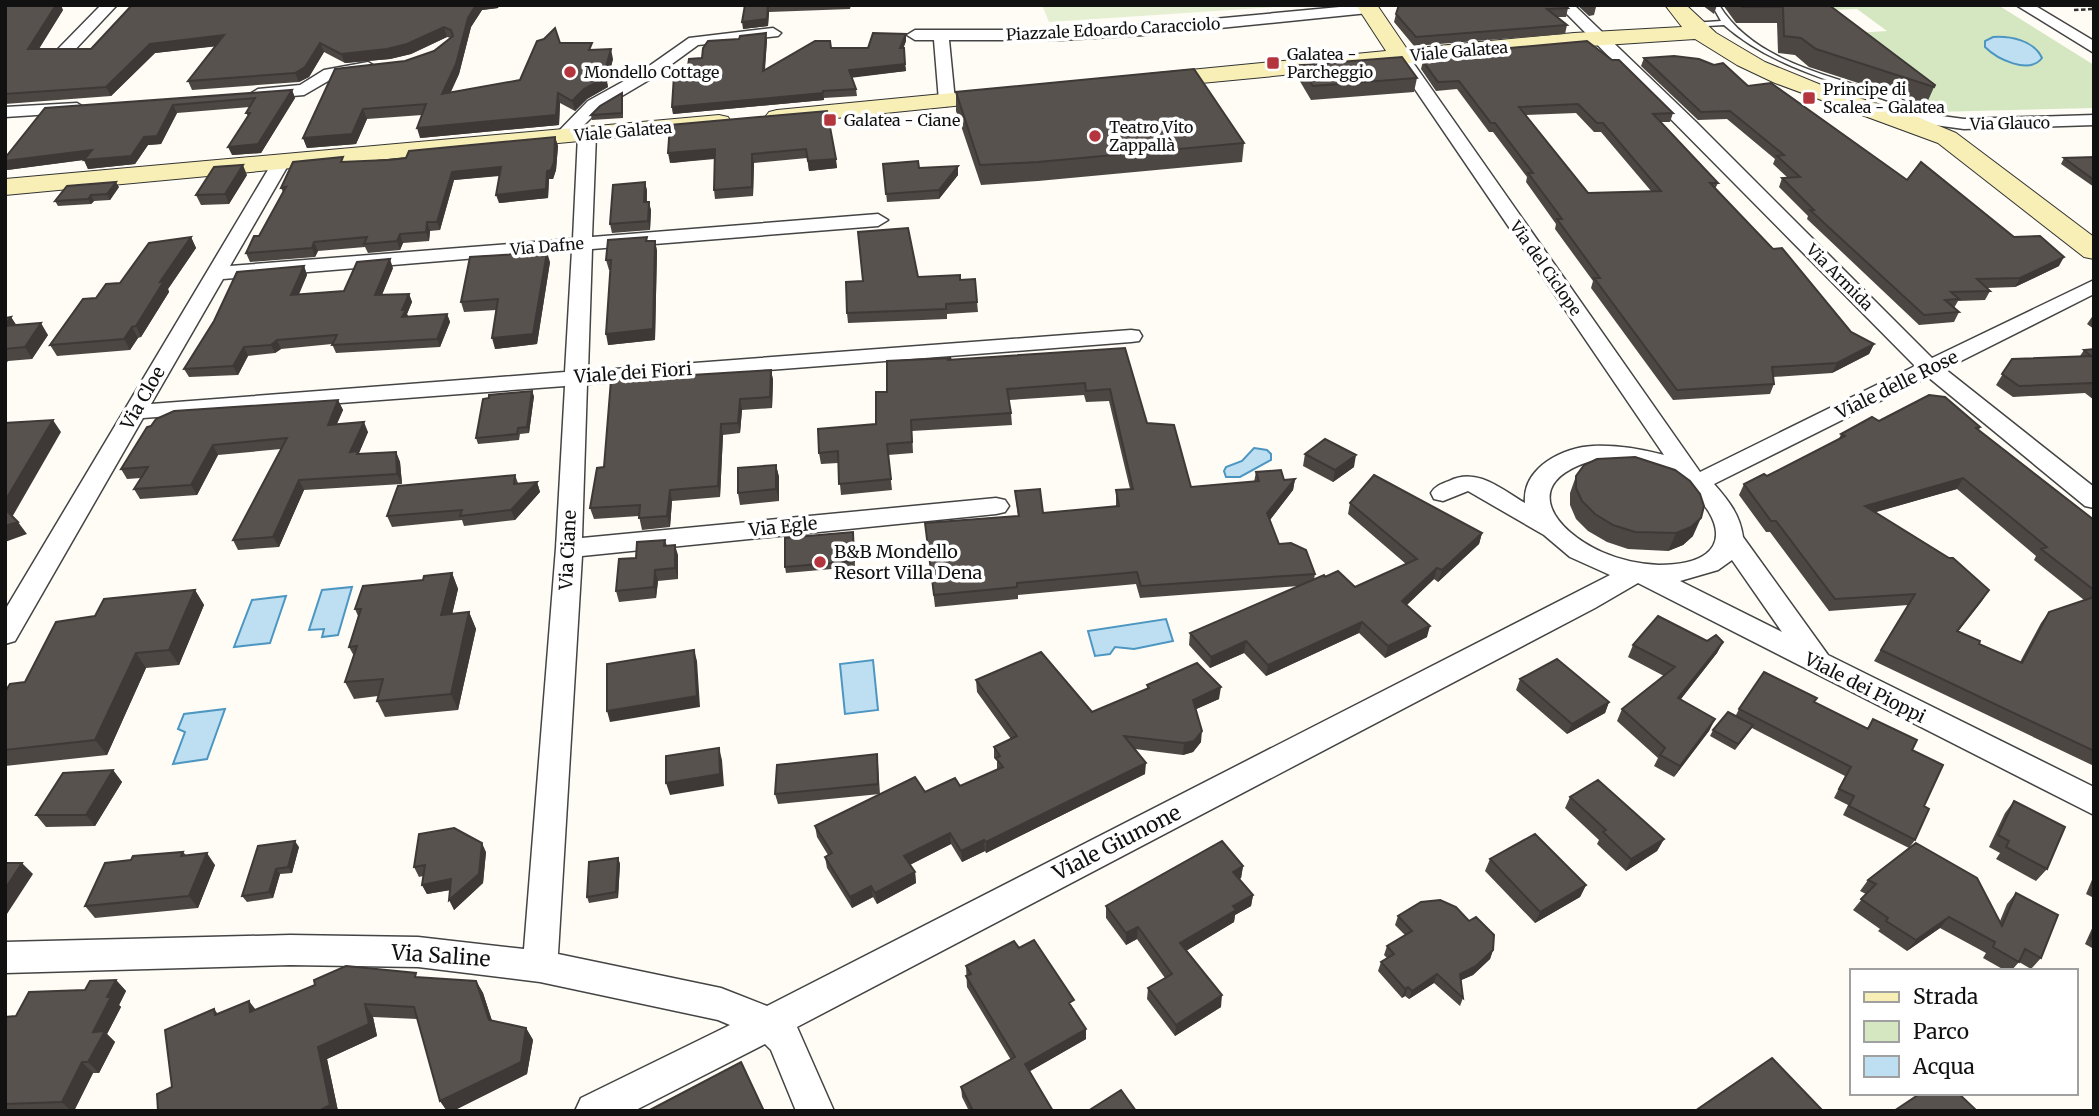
<svg xmlns="http://www.w3.org/2000/svg" width="2099" height="1116" font-family="Merriweather,serif">
  <rect width="100%" height="100%" fill="#fefcf5"/>
  <path fill="#d5e7c1" d="M 1793,5 L 1998,5 L 2094,65 L 2094,108 L 1934,112 L 1918,103 L 1839,34 L 1887,31 L 1857,9 L 1806,11 Z"/>
  <path fill="#e5efd2" d="M 1042,5 L 1304,5 L 1049,22 Z"/>
  <path fill="#bedff1" stroke="#4c96c1" stroke-width="2" d="M 1993,37 C 2010,36 2034,40 2042,58 C 2029,75 1997,59 1985,47 L 1985,41 Z
    M 1254,448 L 1267,450 L 1271,454 L 1271,460 L 1240,477 L 1226,477 L 1224,471 L 1226,467 L 1242,461 Z
    M 352,587 L 338,635 L 322,637 L 324,629 L 309,630 L 322,590 Z
    M 286,596 L 270,643 L 234,647 L 252,600 Z
    M 1166,619 L 1173,641 L 1134,649 L 1115,647 L 1110,654 L 1095,656 L 1088,631 Z
    M 873,660 L 878,710 L 845,714 L 840,664 Z
    M 225,709 L 207,759 L 173,764 L 185,732 L 178,729 L 184,714 Z"/>
  <g fill="none" stroke-linecap="round" stroke-linejoin="round">
    <defs>
      <path id="service" d="M 1712,5 L 1719,5 C 1755,64 1837,77 1898,98 L 1909,103 L 1924,119 L 1917,121 L 1903,107 L 1892,102 C 1834,81 1772,67 1724,25 L 1690,27 L 1690,23 L 1693,23 L 1721,21 Z"/>
      <path id="minor" d="M 101,5 L 117,5 L 70,55 L 58,55 L 56,52 L 58,49 Z
        M 1361,5 L 1373,6 L 1375,9 L 1368,13 L 1160,34 L 1060,40 L 949,40 L 955,101 L 947,106 L 939,101 L 934,40 L 915,40 L 907,35 L 915,30 L 1060,30 L 1160,24 Z
        M 1558,5 L 1574,5 L 1696,122 L 1932,358 L 2094,280 L 2094,294 L 1945,369 L 2094,487 L 2094,508 L 2085,506 L 1928,377 L 1714,484 C 1729,501 1740,515 1743,537 L 1828,655 L 2094,787 L 2094,815 L 1638,583 L 1595,608 L 797,1027 L 834,1111 L 796,1111 L 771,1050 L 765,1044 L 634,1111 L 575,1111 L 581,1098 L 730,1025 L 718,1020 L 540,982 L 418,967 L 290,965 L 5,973 L 5,942 L 290,935 L 418,937 L 524,949 L 556,548 L 565,386 L 143,418 L 15,641 L 5,644 L 5,610 L 275,158 L 287,158 L 290,162 L 230,266 L 573,239 L 578,135 L 587,130 L 596,135 L 592,237 L 878,214 L 888,220 L 878,226 L 592,249 L 588,371 L 1131,330 L 1139,331 L 1142,336 L 1139,341 L 1131,342 L 587,384 L 582,538 L 996,498 L 1005,500 L 1009,506 L 1005,512 L 996,514 L 582,556 L 558,954 L 721,988 L 767,1006 L 1610,575 L 1570,557 L 1544,535 L 1468,491 L 1443,501 L 1434,499 L 1431,493 C 1435,486 1441,484 1449,481 C 1477,467 1501,489 1525,503 C 1522,468 1563,447 1593,446 C 1617,445 1641,449 1664,455 L 1393,57 L 1395,54 L 1407,54 L 1700,472 L 1915,366 ZM 572,250 L 565,372 L 151,404 L 223,279 ZM 1591,461 C 1614,461 1639,461 1660,471 C 1717,497 1751,565 1659,565 C 1640,564 1620,560 1602,552 C 1553,530 1519,483 1591,461 ZM 1732,560 L 1782,632 L 1680,581 L 1718,570 Z
        M 2016,5 L 2034,5 L 2094,41 L 2094,53 Z
        M 773,28 L 781,33 L 778,36 L 698,45 L 654,77 L 600,109 L 568,141 L 556,141 L 553,137 L 588,101 L 642,71 L 689,38 Z
        M 368,62 L 376,67 L 374,70 L 335,77 L 304,95 L 258,99 L 250,94 L 258,89 L 300,85 L 324,70 Z
        M 77,103 L 85,108 L 83,112 L 5,117 L 5,107 Z
        M 1889,109 L 1964,119 L 2094,115 L 2094,125 L 1964,129 L 1883,118 L 1880,114 Z"/>
      <path id="secondary" d="M 1356,5 L 1377,5 L 1407,49 L 1574,33 L 1682,27 L 1665,5 L 1686,5 L 1716,33 L 1765,62 L 1831,89 L 1915,116 L 1956,133 L 2094,237 L 2094,259 L 2084,257 L 1938,143 L 1775,83 L 1737,65 L 1695,39 L 1574,47 L 1149,88 L 1141,86 L 1138,81 L 1141,76 L 1149,74 L 1386,51 Z
        M 1005,88 L 1013,90 L 1017,95 L 1013,100 L 777,124 L 769,122 L 765,117 L 769,112 L 777,110 Z
        M 719,115 L 728,117 L 731,122 L 728,127 L 5,195 L 5,179 Z"/>
    </defs>
    <use href="#service" stroke="#444" stroke-width="3"/>
    <use href="#minor" stroke="#444" stroke-width="3"/>
    <use href="#secondary" stroke="#333" stroke-width="2"/>
    <path stroke="#333" stroke-width="2.5" stroke-dasharray="4.5 2.5" stroke-linecap="butt" d="M 2074,10 L 2094,9"/>
    <use href="#service" fill="#fff" fill-rule="evenodd"/>
    <use href="#minor" fill="#fff" fill-rule="evenodd"/>
    <use href="#secondary" fill="#f8efb7" fill-rule="evenodd"/>
  </g>
  <path fill="#4c4743" fill-rule="evenodd" d="M 5,5 L 63,10 L 39,49 L 91,49 L 132,5 L 499,5 L 498,8 L 482,10 L 471,27 L 459,74 L 451,92 L 520,80 L 560,43 L 593,50 L 613,59 L 607,82 L 608,87 L 587,99 L 575,111 L 560,103 L 559,125 L 420,138 L 422,115 L 367,119 L 356,144 L 307,148 L 303,138 L 405,61 L 434,51 L 451,38 L 447,37 L 411,54 L 390,59 L 345,63 L 324,52 L 309,77 L 299,82 L 192,90 L 188,81 L 215,46 L 155,53 L 111,96 L 5,104 Z
    M 742,5 L 851,5 L 850,9 L 769,12 L 768,26 L 743,29 L 745,9 Z
    M 1577,5 L 1594,5 L 1596,7 L 1594,15 L 1589,16 Z
    M 1702,5 L 1717,5 L 1714,14 Z
    M 1723,5 L 1829,5 L 1935,85 L 1926,105 L 1809,67 L 1795,55 L 1778,53 L 1777,23 L 1736,23 Z
    M 1568,8 L 1566,17 L 1557,17 L 1567,25 L 1565,34 L 1414,46 L 1394,22 L 1396,14 Z
    M 767,40 L 765,70 L 831,48 L 868,48 L 906,41 L 903,48 L 906,71 L 852,77 L 856,89 L 857,96 L 824,98 L 824,100 L 673,114 L 672,107 L 687,74 Z
    M 1431,55 L 1673,113 L 1670,122 L 1661,122 L 1718,183 L 1715,189 L 1851,332 L 1874,344 L 1869,354 L 1832,373 L 1773,377 L 1774,384 L 1770,394 L 1673,400 L 1591,288 L 1593,281 L 1555,229 L 1556,224 L 1526,182 L 1527,177 L 1493,132 L 1489,132 L 1457,89 L 1436,91 L 1421,69 L 1423,61 L 1430,60 ZM 1576,113 L 1594,132 L 1601,132 L 1651,191 L 1588,193 L 1526,115 Z
    M 1644,58 L 1748,86 L 1907,180 L 2014,237 L 2059,266 L 2015,287 L 1987,288 L 1990,291 L 1985,300 L 1958,301 L 1954,308 L 1959,312 L 1954,322 L 1919,325 L 1807,219 L 1808,216 L 1779,187 L 1782,178 L 1788,178 L 1773,164 L 1775,159 L 1727,119 L 1698,120 L 1641,66 Z
    M 1300,65 L 1417,78 L 1414,92 L 1311,100 L 1298,78 Z
    M 292,90 L 295,98 L 261,153 L 232,155 L 248,116 L 246,113 L 250,107 L 177,113 L 161,144 L 148,145 L 135,164 L 88,169 L 84,160 L 7,170 L 45,108 Z
    M 956,92 L 1244,143 L 1242,162 L 1038,181 L 981,185 L 956,111 Z
    M 623,98 L 623,118 L 592,120 L 591,115 Z
    M 827,111 L 837,168 L 809,171 L 807,158 L 754,163 L 753,196 L 715,199 L 714,190 L 715,159 L 670,163 Z
    M 555,137 L 558,146 L 556,170 L 553,179 L 549,179 L 548,198 L 499,203 L 500,176 L 454,180 L 440,230 L 430,231 L 429,241 L 403,243 L 400,250 L 368,253 L 365,247 L 318,251 L 315,257 L 250,262 L 246,253 L 259,236 L 283,192 L 281,188 L 345,162 L 406,158 Z
    M 2094,157 L 2094,187 L 2061,164 L 2064,158 Z
    M 883,164 L 919,168 L 958,175 L 939,199 L 887,202 Z
    M 247,175 L 229,204 L 201,205 L 196,195 Z
    M 645,182 L 647,191 L 647,202 L 651,210 L 650,230 L 612,233 L 610,224 Z
    M 119,187 L 110,200 L 94,201 L 91,204 L 58,206 L 55,201 Z
    M 191,237 L 196,248 L 168,289 L 169,292 L 141,337 L 138,338 L 130,350 L 57,356 L 50,345 L 96,298 Z
    M 648,241 L 655,241 L 657,251 L 655,340 L 608,345 L 610,270 L 609,270 L 606,260 Z
    M 550,262 L 537,344 L 495,349 L 496,310 L 464,312 L 461,302 Z
    M 304,266 L 307,275 L 298,295 L 344,291 L 393,268 L 382,295 L 409,294 L 412,302 L 407,314 L 408,317 L 447,314 L 450,322 L 440,347 L 336,353 L 332,344 L 281,349 L 275,353 L 248,356 L 238,375 L 189,377 L 184,369 Z
    M 918,277 L 960,280 L 977,302 L 978,312 L 947,314 L 947,319 L 848,323 L 847,313 Z
    M 2094,314 L 2094,329 L 2087,324 Z
    M 5,317 L 11,317 L 16,325 L 48,335 L 32,359 L 8,361 L 5,365 Z
    M 1125,348 L 1147,423 L 1191,487 L 1254,482 L 1256,472 L 1284,480 L 1295,479 L 1293,490 L 1270,520 L 1279,544 L 1315,574 L 1314,580 L 1325,577 L 1355,587 L 1406,564 L 1348,514 L 1350,503 L 1482,533 L 1479,544 L 1438,582 L 1434,579 L 1407,605 L 1427,637 L 1385,658 L 1359,633 L 1266,676 L 1244,653 L 1210,668 L 1189,645 L 1190,633 L 1298,586 L 1140,598 L 1136,584 L 1018,595 L 1018,599 L 935,607 L 925,523 L 1018,516 L 1015,491 L 1043,513 L 1116,506 L 1116,490 L 1130,489 L 1109,401 L 1086,402 L 1084,395 L 1009,400 L 1011,413 L 1012,425 L 912,431 L 913,453 L 888,455 L 892,490 L 841,495 L 838,463 L 821,464 L 819,453 L 876,424 L 887,392 L 951,360 Z
    M 2094,349 L 2094,400 L 2085,393 L 2013,397 L 1996,385 L 2012,359 L 2080,356 L 2084,350 Z
    M 771,370 L 773,380 L 772,408 L 742,410 L 740,433 L 723,435 L 720,497 L 672,501 L 670,527 L 642,530 L 639,516 L 594,519 L 590,508 L 604,467 Z
    M 534,396 L 529,433 L 520,434 L 519,440 L 478,444 L 476,438 Z
    M 338,400 L 343,410 L 337,424 L 368,432 L 359,453 L 359,454 L 396,452 L 400,462 L 402,484 L 304,490 L 279,547 L 238,550 L 233,540 L 281,449 L 218,455 L 197,495 L 140,499 L 134,489 L 141,478 L 127,479 L 121,469 Z
    M 1879,421 L 1980,427 L 1979,430 L 2094,520 L 2094,766 L 1874,661 L 1908,605 L 1829,611 L 1770,532 L 1766,532 L 1739,495 L 1744,484 L 1767,476 L 1839,439 L 1841,434 ZM 1957,489 L 2036,556 L 2034,560 L 2084,600 L 2049,612 L 2041,623 L 2020,662 L 1979,644 L 1958,631 L 1989,590 L 1875,512 Z
    M 1305,454 L 1354,467 L 1333,482 L 1303,466 Z
    M 776,465 L 779,477 L 779,501 L 740,505 L 738,493 Z
    M 515,475 L 518,483 L 537,482 L 540,492 L 515,520 L 464,526 L 462,520 L 392,527 L 387,516 Z
    M 1576,476 L 1693,536 L 1683,545 L 1668,551 L 1628,549 L 1607,542 L 1588,531 L 1576,519 L 1570,505 L 1570,493 Z
    M 854,538 L 855,567 L 786,573 L 785,567 Z
    M 665,540 L 667,546 L 678,555 L 678,579 L 658,581 L 656,598 L 619,602 L 616,591 L 636,558 Z
    M 452,573 L 458,589 L 452,614 L 469,612 L 476,629 L 458,710 L 385,717 L 377,701 L 378,696 L 354,699 L 345,682 L 354,656 L 349,647 L 358,616 L 355,609 L 423,580 Z
    M 195,590 L 204,605 L 179,665 L 146,668 L 107,755 L 5,766 L 5,692 L 25,682 L 95,616 Z
    M 1707,641 L 1723,642 L 1717,653 L 1681,699 L 1715,719 L 1709,731 L 1674,777 L 1654,766 L 1658,758 L 1617,721 L 1622,709 L 1664,676 L 1628,657 L 1633,645 Z
    M 1520,679 L 1609,702 L 1605,713 L 1567,734 L 1516,690 Z
    M 976,680 L 1092,712 L 1147,689 L 1147,685 L 1219,699 L 1196,709 L 1201,742 L 1193,752 L 1183,755 L 1135,749 L 1145,774 L 986,853 L 985,851 L 962,862 L 951,844 L 910,865 L 915,872 L 916,883 L 877,904 L 873,897 L 852,908 L 827,868 L 825,857 L 828,855 L 817,837 L 815,826 L 925,792 L 960,786 L 997,770 L 997,761 L 994,758 L 994,747 L 1011,739 L 977,692 Z
    M 1814,703 L 1867,729 L 1873,719 L 1912,750 L 1924,806 L 1915,840 L 1909,848 L 2000,921 L 2007,904 L 2016,893 L 2041,958 L 2031,969 L 2019,962 L 2011,971 L 2006,971 L 1983,958 L 1986,953 L 1940,928 L 1907,951 L 1878,931 L 1880,929 L 1853,910 L 1866,894 L 1860,891 L 1868,880 L 1909,848 L 1843,815 L 1848,805 L 1834,798 L 1845,776 L 1752,728 L 1735,750 L 1710,736 L 1713,730 L 1736,715 L 1739,709 Z
    M 878,764 L 880,794 L 778,804 L 775,794 Z
    M 113,770 L 122,782 L 95,826 L 46,827 L 36,815 Z
    M 1570,797 L 1664,839 L 1657,851 L 1626,871 L 1597,844 L 1599,840 L 1565,808 Z
    M 2014,801 L 2047,869 L 2036,881 L 1996,859 L 2000,853 L 1989,847 L 2005,813 Z
    M 299,847 L 292,873 L 280,874 L 273,898 L 247,902 L 242,896 Z
    M 183,852 L 186,855 L 215,865 L 198,908 L 95,918 L 85,906 L 131,860 Z
    M 486,852 L 483,883 L 454,910 L 450,890 L 427,894 L 422,885 L 423,876 L 419,877 L 414,867 Z
    M 618,858 L 620,864 L 618,898 L 589,903 L 587,897 Z
    M 1490,859 L 1586,885 L 1580,897 L 1535,923 L 1485,871 Z
    M 1243,866 L 1241,878 L 1239,879 L 1253,895 L 1251,906 L 1235,915 L 1234,922 L 1186,951 L 1221,1007 L 1175,1036 L 1147,999 L 1148,988 L 1165,978 L 1137,939 L 1126,945 L 1106,918 L 1106,906 Z
    M 2094,875 L 2094,898 L 2086,894 Z
    M 1398,916 L 1493,950 L 1490,959 L 1473,975 L 1461,980 L 1463,998 L 1460,1006 L 1434,983 L 1409,999 L 1405,996 L 1402,998 L 1378,971 L 1381,962 L 1387,958 L 1384,955 L 1387,946 L 1405,935 L 1395,925 Z
    M 2094,924 L 2094,949 L 2085,944 Z
    M 1019,948 L 1074,1009 L 1086,1039 L 1030,1071 L 1053,1111 L 969,1111 L 962,1097 L 961,1087 L 1011,1060 L 967,987 L 966,966 Z
    M 419,977 L 476,981 L 483,993 L 492,1021 L 526,1028 L 533,1040 L 527,1074 L 453,1111 L 447,1111 L 440,1101 L 417,1019 L 373,1017 L 377,1036 L 327,1059 L 338,1111 L 158,1111 L 214,1009 L 218,1014 L 256,1010 Z
    M 116,980 L 126,991 L 119,1005 L 121,1007 L 107,1034 L 115,1042 L 99,1073 L 93,1073 L 74,1111 L 5,1111 L 5,1017 L 16,1016 L 85,990 Z"/>
  <path fill="#3e3937" d="M 56,5 L 61,5 L 63,10 L 33,58 L 28,49 Z
    M 476,5 L 499,5 L 498,8 L 482,10 L 471,27 L 459,74 L 445,103 L 442,94 L 468,18 Z
    M 768,5 L 769,12 L 768,26 L 743,29 L 742,22 Z
    M 444,27 L 447,37 L 411,54 L 390,59 L 345,63 L 341,54 Z
    M 766,33 L 767,40 L 764,78 L 763,71 Z
    M 906,34 L 906,41 L 901,55 L 900,48 Z
    M 224,35 L 228,45 L 155,53 L 111,96 L 106,87 L 150,44 Z
    M 320,43 L 324,52 L 309,77 L 299,82 L 295,73 Z
    M 611,49 L 613,59 L 607,82 L 608,87 L 587,99 L 575,111 L 572,101 Z
    M 905,64 L 906,71 L 850,78 L 849,70 Z
    M 292,90 L 295,98 L 261,153 L 232,155 L 228,147 Z
    M 558,93 L 560,103 L 559,125 L 420,138 L 417,128 Z
    M 823,93 L 824,100 L 673,114 L 672,107 Z
    M 173,105 L 177,113 L 161,144 L 148,145 L 135,164 L 88,169 L 84,160 L 144,137 Z
    M 363,109 L 367,119 L 356,144 L 307,148 L 303,138 Z
    M 555,137 L 558,146 L 556,170 L 553,179 L 549,179 L 548,198 L 499,203 L 496,195 L 547,171 Z
    M 715,149 L 717,158 L 670,163 L 668,153 Z
    M 92,150 L 97,158 L 7,170 L 5,167 L 5,161 Z
    M 752,154 L 754,163 L 753,196 L 752,187 Z
    M 836,159 L 837,168 L 809,171 L 808,161 Z
    M 243,165 L 247,175 L 229,204 L 225,194 Z
    M 958,166 L 958,175 L 939,199 L 939,190 Z
    M 501,167 L 504,175 L 454,180 L 440,230 L 437,222 L 452,172 Z
    M 116,182 L 119,187 L 110,200 L 107,194 Z
    M 645,182 L 647,191 L 646,211 L 644,202 Z
    M 91,195 L 94,201 L 91,204 L 88,199 Z
    M 649,202 L 651,210 L 650,230 L 648,221 Z
    M 427,222 L 430,231 L 429,241 L 426,232 Z
    M 400,234 L 403,243 L 400,250 L 397,241 Z
    M 191,237 L 196,248 L 168,289 L 169,292 L 141,337 L 136,326 L 160,282 Z
    M 655,241 L 657,251 L 655,340 L 608,345 L 606,334 Z
    M 314,242 L 318,251 L 315,257 L 312,248 Z
    M 547,252 L 550,262 L 537,344 L 495,349 L 492,338 Z
    M 2064,257 L 2059,266 L 2015,287 L 2020,278 Z
    M 390,259 L 393,268 L 378,304 L 375,295 Z
    M 304,266 L 307,275 L 295,304 L 291,295 Z
    M 409,294 L 412,302 L 407,314 L 409,318 L 402,317 L 402,310 Z
    M 447,314 L 450,322 L 440,347 L 437,339 Z
    M 11,317 L 19,329 L 5,325 Z
    M 41,323 L 48,335 L 32,359 L 25,347 Z
    M 132,327 L 138,338 L 130,350 L 124,339 Z
    M 277,340 L 281,349 L 275,353 L 271,345 Z
    M 1874,344 L 1869,354 L 1832,373 L 1837,363 Z
    M 244,347 L 248,356 L 238,375 L 233,366 Z
    M 771,370 L 773,380 L 772,408 L 770,397 Z
    M 532,391 L 534,396 L 529,433 L 527,427 Z
    M 740,399 L 742,410 L 740,433 L 738,423 Z
    M 338,400 L 343,410 L 332,434 L 328,425 Z
    M 53,420 L 61,432 L 11,519 L 5,511 L 5,501 Z
    M 364,422 L 368,432 L 359,453 L 362,461 L 350,452 Z
    M 721,424 L 723,435 L 720,497 L 718,486 Z
    M 213,445 L 218,455 L 197,495 L 191,485 Z
    M 396,452 L 400,462 L 402,484 L 397,474 Z
    M 1356,455 L 1354,467 L 1333,482 L 1335,470 Z
    M 776,465 L 779,477 L 779,501 L 776,489 Z
    M 1963,478 L 1957,489 L 1859,517 L 1865,506 Z
    M 1295,479 L 1293,490 L 1266,525 L 1267,513 Z
    M 299,480 L 304,490 L 279,547 L 273,537 Z
    M 537,482 L 540,492 L 515,520 L 511,510 Z
    M 670,490 L 672,501 L 670,527 L 667,516 Z
    M 1701,518 L 1693,536 L 1683,545 L 1668,551 L 1676,533 Z
    M 18,522 L 27,534 L 5,542 L 5,526 Z
    M 1482,533 L 1479,544 L 1438,582 L 1442,570 Z
    M 675,545 L 678,555 L 678,579 L 675,568 Z
    M 1437,568 L 1434,579 L 1399,612 L 1402,601 Z
    M 655,570 L 658,581 L 656,598 L 654,587 Z
    M 452,573 L 458,589 L 448,632 L 441,615 Z
    M 195,590 L 204,605 L 179,665 L 169,650 Z
    M 1989,590 L 1982,601 L 1950,642 L 1957,631 Z
    M 469,612 L 476,629 L 458,710 L 451,694 Z
    M 1362,622 L 1359,633 L 1266,676 L 1268,665 Z
    M 1430,626 L 1427,637 L 1385,658 L 1388,646 Z
    M 1246,641 L 1244,653 L 1210,668 L 1211,657 Z
    M 1723,642 L 1717,653 L 1673,709 L 1678,698 Z
    M 694,650 L 697,661 L 700,707 L 610,722 L 607,711 Z
    M 136,653 L 146,668 L 107,755 L 95,740 Z
    M 1221,687 L 1219,699 L 1192,711 L 1193,700 Z
    M 1609,702 L 1605,713 L 1567,734 L 1572,724 Z
    M 1715,719 L 1709,731 L 1674,777 L 1680,766 Z
    M 1202,731 L 1201,742 L 1193,752 L 1183,755 L 1184,743 Z
    M 719,748 L 722,760 L 724,786 L 670,795 L 666,783 Z
    M 1146,763 L 1145,774 L 986,853 L 986,842 Z
    M 113,770 L 122,782 L 95,826 L 86,815 Z
    M 950,833 L 951,844 L 905,867 L 904,856 Z
    M 1664,839 L 1657,851 L 1626,871 L 1631,859 Z
    M 984,840 L 985,851 L 962,862 L 961,851 Z
    M 295,841 L 299,847 L 292,873 L 288,867 Z
    M 482,843 L 486,852 L 483,883 L 454,910 L 449,900 Z
    M 207,853 L 215,865 L 198,908 L 189,896 Z
    M 618,858 L 620,864 L 618,898 L 616,892 Z
    M 22,863 L 33,874 L 5,917 L 5,889 Z
    M 1243,866 L 1241,878 L 1232,884 L 1233,872 Z
    M 276,869 L 280,874 L 273,898 L 269,892 Z
    M 915,872 L 916,883 L 877,904 L 875,893 Z
    M 451,879 L 456,889 L 427,894 L 422,885 Z
    M 1586,885 L 1580,897 L 1535,923 L 1540,912 Z
    M 871,886 L 873,897 L 852,908 L 850,897 Z
    M 1253,895 L 1251,906 L 1235,915 L 1234,922 L 1179,955 L 1180,943 L 1233,906 Z
    M 1949,917 L 1940,928 L 1907,951 L 1916,940 Z
    M 1138,927 L 1137,939 L 1126,945 L 1126,933 Z
    M 1493,950 L 1490,959 L 1473,975 L 1457,982 L 1460,974 Z
    M 1437,974 L 1434,983 L 1409,999 L 1412,991 Z
    M 116,980 L 126,991 L 119,1005 L 121,1007 L 107,1034 L 115,1042 L 99,1073 L 88,1062 L 93,1032 L 107,997 Z
    M 476,981 L 483,993 L 496,1033 L 489,1020 Z
    M 1408,987 L 1405,996 L 1402,998 L 1405,989 Z
    M 1222,995 L 1221,1007 L 1175,1036 L 1176,1025 Z
    M 249,1001 L 259,1014 L 250,1012 Z
    M 365,1004 L 373,1017 L 377,1036 L 327,1059 L 338,1111 L 319,1111 L 318,1047 Z
    M 526,1028 L 533,1040 L 527,1074 L 453,1111 L 447,1111 L 440,1101 Z
    M 1086,1029 L 1086,1039 L 1025,1074 L 1025,1064 Z
    M 82,1062 L 93,1073 L 74,1111 L 71,1111 L 62,1102 Z"/>
  <path fill="#58524e" stroke="#3e3937" stroke-width="2" fill-rule="evenodd" d="M 5,5 L 56,5 L 28,49 L 91,49 L 132,5 L 476,5 L 468,18 L 456,64 L 442,94 L 520,80 L 537,41 L 544,39 L 555,28 L 560,43 L 592,43 L 589,50 L 611,49 L 603,77 L 606,77 L 584,89 L 572,101 L 558,93 L 556,115 L 417,128 L 426,104 L 363,109 L 352,134 L 303,138 L 335,69 L 405,61 L 434,51 L 453,36 L 451,30 L 444,27 L 407,44 L 387,49 L 341,54 L 320,43 L 305,67 L 295,73 L 188,81 L 224,35 L 150,44 L 106,87 L 5,94 Z
    M 745,5 L 768,5 L 767,19 L 742,22 Z
    M 1399,5 L 1565,5 L 1568,8 L 1547,9 L 1567,25 L 1416,37 L 1396,14 Z
    M 1741,5 L 1829,5 L 1935,85 L 1934,87 L 1816,49 L 1801,38 L 1784,36 L 1783,7 L 1742,7 Z
    M 766,33 L 763,71 L 815,41 L 830,41 L 831,48 L 868,48 L 873,33 L 906,34 L 900,48 L 904,48 L 905,64 L 849,70 L 856,89 L 823,91 L 823,93 L 672,107 L 674,75 L 687,74 L 689,59 L 702,58 L 703,48 L 708,41 L 739,39 L 740,36 Z
    M 1587,41 L 1612,60 L 1619,60 L 1673,113 L 1653,114 L 1718,183 L 1710,183 L 1773,249 L 1782,248 L 1851,332 L 1874,344 L 1837,363 L 1772,367 L 1774,384 L 1677,390 L 1594,278 L 1600,278 L 1557,219 L 1562,219 L 1528,173 L 1533,173 L 1495,123 L 1491,123 L 1459,81 L 1438,82 L 1423,61 L 1436,60 L 1431,55 ZM 1578,104 L 1597,123 L 1603,123 L 1661,191 L 1588,193 L 1519,107 Z
    M 1674,56 L 1699,59 L 1714,65 L 1723,63 L 1748,86 L 1771,83 L 1907,180 L 1921,162 L 2014,237 L 2040,236 L 2064,257 L 2020,278 L 1977,279 L 1990,291 L 1951,292 L 1959,299 L 1945,300 L 1959,312 L 1924,315 L 1810,210 L 1814,210 L 1782,178 L 1800,177 L 1777,156 L 1784,155 L 1730,111 L 1701,112 L 1644,58 Z
    M 1402,57 L 1417,78 L 1313,86 L 1300,65 Z
    M 1194,69 L 1244,143 L 1038,162 L 980,165 L 956,92 Z
    M 292,90 L 258,144 L 228,147 L 250,113 L 246,113 L 255,98 L 173,105 L 157,136 L 144,137 L 131,156 L 84,160 L 92,150 L 5,161 L 5,158 L 45,108 Z
    M 622,93 L 622,113 L 591,115 L 600,106 Z
    M 827,111 L 836,159 L 808,161 L 806,149 L 752,154 L 752,187 L 714,190 L 715,149 L 668,153 L 670,125 Z
    M 555,137 L 554,162 L 551,170 L 547,171 L 546,189 L 496,195 L 501,167 L 452,172 L 437,222 L 427,222 L 426,232 L 400,234 L 397,241 L 364,244 L 367,237 L 314,242 L 312,248 L 246,253 L 254,236 L 259,236 L 286,187 L 281,188 L 293,162 L 343,157 L 341,162 L 388,160 L 406,158 L 409,151 Z
    M 2094,157 L 2094,180 L 2064,158 Z
    M 918,161 L 919,168 L 958,166 L 939,190 L 886,194 L 883,164 Z
    M 243,165 L 225,194 L 196,195 L 214,167 Z
    M 116,182 L 107,194 L 91,195 L 88,199 L 55,201 L 67,186 Z
    M 645,182 L 644,202 L 649,202 L 648,221 L 610,224 L 613,185 Z
    M 908,228 L 918,277 L 960,275 L 960,280 L 975,279 L 977,302 L 946,304 L 946,309 L 847,313 L 846,282 L 863,281 L 858,232 Z
    M 191,237 L 160,282 L 164,281 L 136,326 L 132,327 L 124,339 L 50,345 L 83,299 L 96,298 L 106,284 L 120,283 L 149,243 Z
    M 647,237 L 646,241 L 655,241 L 653,329 L 606,334 L 611,260 L 606,260 L 608,240 Z
    M 547,252 L 533,334 L 492,338 L 498,299 L 461,302 L 470,257 Z
    M 390,259 L 375,295 L 409,294 L 402,310 L 406,310 L 402,317 L 447,314 L 437,339 L 332,345 L 337,335 L 277,340 L 271,345 L 244,347 L 233,366 L 184,369 L 214,321 L 237,272 L 304,266 L 291,295 L 344,291 L 357,262 Z
    M 11,317 L 5,325 L 5,318 Z
    M 41,323 L 25,347 L 5,349 L 5,326 Z
    M 1125,348 L 1147,423 L 1174,425 L 1191,487 L 1259,481 L 1256,472 L 1281,470 L 1284,480 L 1295,479 L 1267,513 L 1279,544 L 1291,543 L 1306,550 L 1315,574 L 1141,586 L 1137,572 L 1017,583 L 1017,587 L 934,595 L 925,523 L 1019,516 L 1015,491 L 1040,489 L 1043,513 L 1119,506 L 1116,490 L 1133,489 L 1110,389 L 1086,391 L 1085,383 L 1007,389 L 1011,413 L 911,420 L 912,442 L 887,444 L 891,479 L 839,484 L 838,451 L 819,453 L 818,429 L 876,424 L 876,392 L 887,392 L 887,361 L 951,358 L 947,360 Z
    M 2094,349 L 2094,384 L 2092,383 L 2019,386 L 2002,374 L 2012,359 L 2091,356 L 2084,350 Z
    M 771,370 L 770,397 L 740,399 L 738,423 L 721,424 L 718,486 L 670,490 L 667,516 L 639,518 L 640,505 L 590,508 L 597,468 L 604,467 L 611,380 Z
    M 532,391 L 527,427 L 518,428 L 517,434 L 476,438 L 483,399 L 489,398 L 489,395 Z
    M 1929,395 L 1945,397 L 1980,427 L 1976,428 L 2094,520 L 2094,590 L 2041,549 L 2047,547 L 1963,478 L 1865,506 L 1949,558 L 1953,558 L 1989,590 L 1957,631 L 1980,641 L 1979,644 L 2022,663 L 2049,612 L 2094,597 L 2094,751 L 1881,650 L 1915,594 L 1835,599 L 1776,521 L 1771,521 L 1744,484 L 1764,474 L 1767,476 L 1845,436 L 1841,434 L 1872,417 L 1879,421 Z
    M 338,400 L 328,425 L 364,422 L 350,452 L 358,451 L 357,454 L 396,452 L 397,474 L 299,480 L 273,537 L 233,540 L 287,438 L 213,445 L 191,485 L 134,489 L 148,467 L 121,469 L 147,427 L 151,426 L 156,419 L 174,411 Z
    M 53,420 L 5,501 L 5,423 Z
    M 1325,439 L 1356,455 L 1335,470 L 1305,454 Z
    M 1635,457 L 1675,470 L 1690,481 L 1700,494 L 1704,506 L 1701,518 L 1691,527 L 1676,533 L 1635,532 L 1613,525 L 1595,514 L 1582,501 L 1576,488 L 1576,476 L 1584,465 L 1597,459 Z
    M 776,465 L 776,489 L 738,493 L 738,468 Z
    M 515,475 L 514,484 L 537,482 L 511,510 L 460,516 L 462,510 L 387,516 L 398,486 Z
    M 1374,475 L 1482,533 L 1442,570 L 1437,568 L 1402,601 L 1430,626 L 1388,646 L 1362,622 L 1268,665 L 1246,641 L 1211,657 L 1190,633 L 1324,575 L 1325,577 L 1338,571 L 1355,587 L 1417,559 L 1350,503 Z
    M 5,509 L 18,522 L 5,526 Z
    M 853,532 L 854,561 L 785,567 L 785,538 Z
    M 665,540 L 664,546 L 675,545 L 675,568 L 655,570 L 654,587 L 616,591 L 619,559 L 636,558 L 637,542 Z
    M 452,573 L 441,615 L 469,612 L 451,694 L 377,701 L 383,679 L 345,682 L 357,646 L 349,647 L 361,609 L 355,609 L 363,586 L 423,580 L 424,576 Z
    M 195,590 L 169,650 L 136,653 L 95,740 L 5,750 L 5,692 L 10,684 L 25,682 L 56,622 L 95,616 L 104,599 Z
    M 1658,616 L 1707,641 L 1716,635 L 1723,642 L 1678,698 L 1715,719 L 1680,766 L 1660,755 L 1665,748 L 1622,709 L 1675,667 L 1633,645 Z
    M 694,650 L 697,696 L 607,711 L 607,664 Z
    M 1041,652 L 1092,712 L 1149,688 L 1147,685 L 1197,663 L 1221,687 L 1193,700 L 1202,731 L 1194,741 L 1184,743 L 1124,736 L 1146,763 L 986,842 L 984,840 L 961,851 L 950,833 L 904,856 L 915,872 L 875,893 L 871,886 L 850,897 L 825,857 L 832,853 L 815,826 L 915,777 L 925,792 L 955,778 L 960,786 L 1003,767 L 996,758 L 1000,756 L 994,747 L 1017,736 L 976,680 Z
    M 1557,659 L 1609,702 L 1572,724 L 1520,679 Z
    M 1764,672 L 1817,698 L 1814,702 L 1868,729 L 1873,719 L 1917,740 L 1912,750 L 1943,765 L 1924,806 L 1929,809 L 1915,840 L 1849,806 L 1854,796 L 1839,789 L 1851,767 L 1739,709 Z
    M 1728,712 L 1753,725 L 1738,744 L 1713,730 Z
    M 719,748 L 720,774 L 666,783 L 666,756 Z
    M 877,754 L 878,784 L 775,794 L 777,765 Z
    M 113,770 L 86,815 L 36,815 L 63,773 Z
    M 1598,780 L 1664,839 L 1631,859 L 1603,832 L 1606,830 L 1570,797 Z
    M 2014,801 L 2065,827 L 2047,869 L 2006,847 L 2009,841 L 1998,835 Z
    M 454,828 L 482,843 L 479,874 L 449,900 L 451,879 L 422,885 L 425,865 L 414,867 L 419,834 Z
    M 1535,834 L 1586,885 L 1540,912 L 1490,859 Z
    M 295,841 L 288,867 L 276,869 L 269,892 L 242,896 L 258,846 Z
    M 1222,841 L 1243,866 L 1233,872 L 1253,895 L 1233,906 L 1236,910 L 1180,943 L 1222,995 L 1176,1025 L 1148,988 L 1172,974 L 1138,927 L 1126,933 L 1106,906 Z
    M 1916,843 L 1977,878 L 2002,926 L 2016,893 L 2058,915 L 2041,958 L 2025,949 L 2019,962 L 1993,947 L 1995,942 L 1949,917 L 1916,940 L 1886,921 L 1888,918 L 1861,899 L 1876,884 L 1868,880 Z
    M 183,852 L 181,856 L 207,853 L 189,896 L 85,906 L 105,863 L 131,860 L 133,856 Z
    M 618,858 L 616,892 L 587,897 L 589,862 Z
    M 5,863 L 22,863 L 5,889 Z
    M 1440,900 L 1456,907 L 1469,921 L 1476,917 L 1494,935 L 1493,950 L 1476,966 L 1460,974 L 1463,998 L 1437,974 L 1412,991 L 1408,987 L 1405,989 L 1381,962 L 1394,954 L 1387,946 L 1412,931 L 1398,916 L 1421,902 Z
    M 2094,931 L 2094,940 L 2090,938 Z
    M 1034,940 L 1074,1000 L 1069,1003 L 1086,1029 L 1025,1064 L 1053,1111 L 973,1111 L 961,1087 L 1015,1057 L 966,976 L 971,974 L 966,966 L 1014,941 L 1019,948 Z
    M 346,966 L 416,973 L 415,977 L 476,981 L 489,1020 L 526,1028 L 521,1062 L 440,1101 L 414,1007 L 365,1004 L 369,1024 L 318,1047 L 330,1105 L 319,1111 L 158,1111 L 157,1094 L 172,1087 L 165,1030 L 214,1009 L 215,1015 L 249,1001 L 250,1012 L 315,985 L 314,980 Z
    M 116,980 L 107,997 L 111,997 L 93,1032 L 105,1031 L 88,1062 L 82,1062 L 62,1102 L 5,1104 L 5,1017 L 16,1016 L 29,992 L 85,990 L 90,981 Z
    M 1772,1058 L 1823,1111 L 1700,1111 L 1698,1109 Z
    M 741,1062 L 764,1111 L 648,1111 Z
    M 1121,1090 L 1136,1111 L 1088,1111 Z
    M 1921,1093 L 1958,1093 L 1977,1111 L 1894,1111 Z"/>
  <g fill="#b5353e" stroke="#fff" stroke-width="2.5">
    <rect x="1266" y="56" width="14" height="14" rx="3.5"/>
    <circle cx="570" cy="72" r="7"/>
    <rect x="1802" y="91" width="14" height="14" rx="3.5"/>
    <rect x="823" y="113" width="14" height="14" rx="3.5"/>
    <circle cx="1095" cy="136" r="7"/>
    <circle cx="820" cy="562" r="7"/>
  </g>
  <g text-anchor="middle" stroke-width="7" stroke-linejoin="round" paint-order="stroke">
    <g font-size="16" fill="#111" stroke="#fff">
      <text transform="translate(1113 29) rotate(-3)" y="6">Piazzale Edoardo Caracciolo</text>
      <text transform="translate(1459 51) rotate(-5)" y="6">Viale Galatea</text>
      <text transform="translate(2010 123) rotate(-1)" y="6">Via Glauco</text>
      <text transform="translate(623 131) rotate(-5)" y="6">Viale Galatea</text>
      <text transform="translate(547 246) rotate(-5)" y="6">Via Dafne</text>
      <text transform="translate(1546 268) rotate(55)" y="6">Via del Ciclope</text>
      <text transform="translate(1840 277) rotate(45)" y="6">Via Armida</text>
    </g>
    <g font-size="16" fill="#111" stroke="#fff" text-anchor="start">
      <text x="1287" y="60">Galatea -<tspan x="1287" dy="18">Parcheggio</tspan></text>
      <text x="584" y="78">Mondello Cottage</text>
      <text x="1823" y="95">Principe di<tspan x="1823" dy="18">Scalea - Galatea</tspan></text>
      <text x="844" y="126">Galatea - Ciane</text>
      <text x="1109" y="133">Teatro Vito<tspan x="1109" dy="18">Zappallà</tspan></text>
    </g>
    <g font-size="18" fill="#111" stroke="#fff">
      <text transform="translate(633 373) rotate(-4)" y="6">Viale dei Fiori</text>
      <text transform="translate(1897 385) rotate(-26)" y="6">Viale delle Rose</text>
      <text transform="translate(143 398) rotate(-60)" y="6">Via Cloe</text>
      <text transform="translate(783 527) rotate(-6)" y="6">Via Egle</text>
      <text transform="translate(568 550) rotate(-87)" y="6">Via Ciane</text>
      <text transform="translate(1865 688) rotate(27)" y="6">Viale dei Pioppi</text>
    </g>
    <g font-size="18" fill="#111" stroke="#fff" text-anchor="start">
      <text x="834" y="558">B&amp;B Mondello<tspan x="834" dy="21">Resort Villa Dena</tspan></text>
    </g>
    <g font-size="21" fill="#111" stroke="#fff">
      <text transform="translate(1117 843) rotate(-27)" y="7">Viale Giunone</text>
      <text transform="translate(441 956) rotate(4)" y="7">Via Saline</text>
    </g>
  </g>
  <rect width="2099" height="1116" fill="none" stroke="#111111" stroke-width="14"/>
  <rect x="1850" y="969" width="228" height="126" fill="#ffffff" stroke="#a0a0a0" stroke-width="2"/>
  <rect x="1864" y="992" width="35" height="10" fill="#f8efb7" stroke="#a0a0a0" stroke-width="2"/>
  <text x="1913" y="1004" font-size="21" fill="#111111">Strada</text>
  <rect x="1864" y="1021" width="35" height="21" fill="#d5e7c1" stroke="#a0a0a0" stroke-width="2"/>
  <text x="1913" y="1039" font-size="21" fill="#111111">Parco</text>
  <rect x="1864" y="1056" width="35" height="21" fill="#bedff1" stroke="#a0a0a0" stroke-width="2"/>
  <text x="1913" y="1074" font-size="21" fill="#111111">Acqua</text>
</svg>
